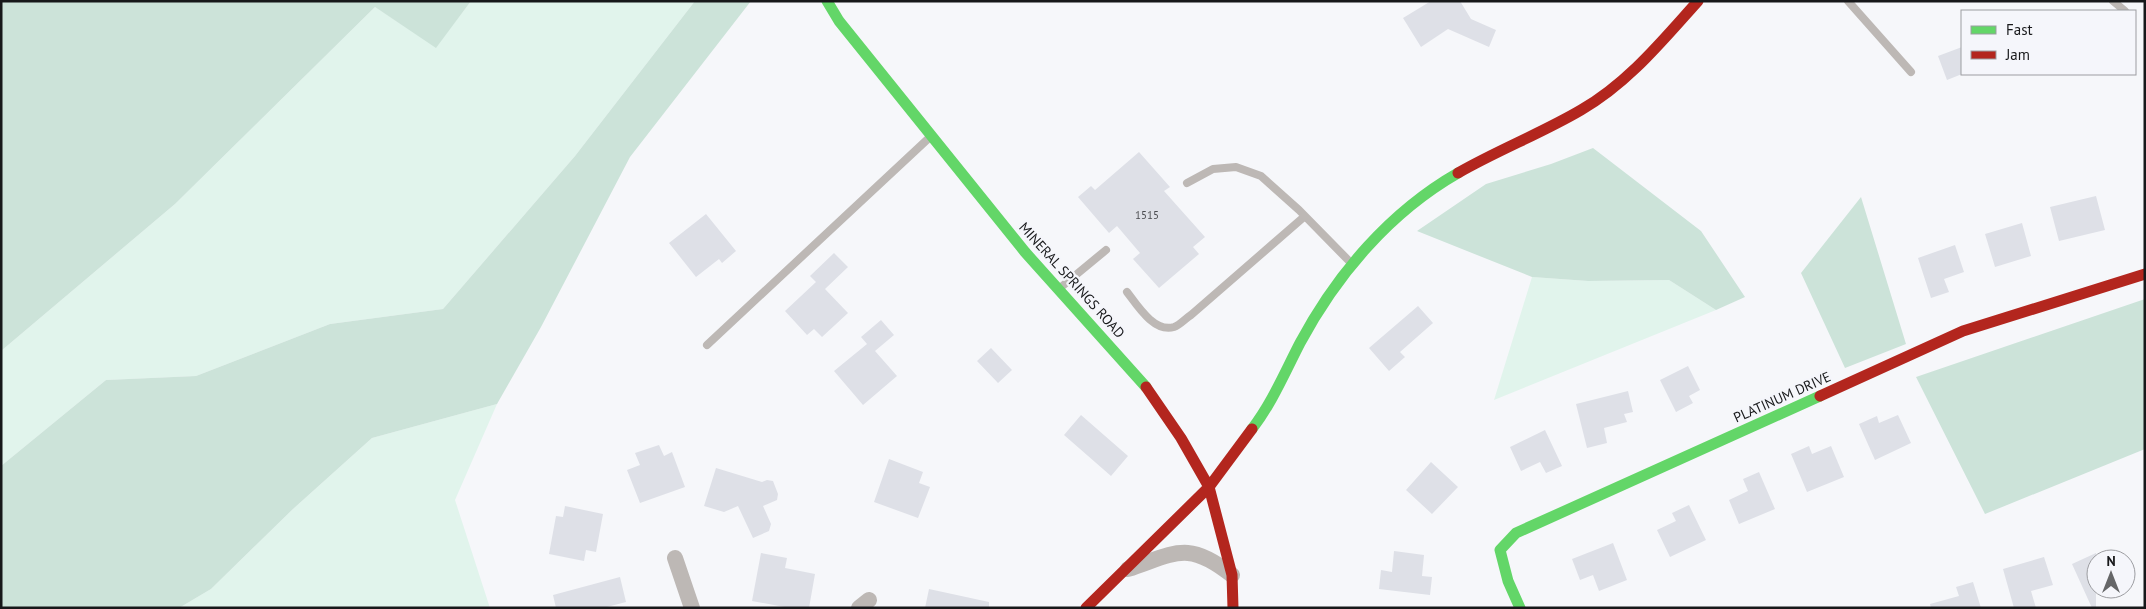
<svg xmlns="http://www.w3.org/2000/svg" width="2146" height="609" font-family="'PT Sans',sans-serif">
  <rect width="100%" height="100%" fill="#f6f7fa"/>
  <path fill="#e1f4ec" d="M 471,1 L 695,1 L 575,156 L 443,309 L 330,324 L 196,376 L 106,380 L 1,466 L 1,351 L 175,204 L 375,7 L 436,47 Z
    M 1532,277 L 1588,281 L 1669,280 L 1716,310 L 1494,400 Z
    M 497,404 L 455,500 L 490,608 L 179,608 L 211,589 L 293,509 L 372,438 Z"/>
  <path fill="#cce3d9" d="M 1,1 L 471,1 L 436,48 L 375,7 L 175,204 L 1,351 Z
    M 695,1 L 751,1 L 630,157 L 541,327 L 497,404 L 372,438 L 293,509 L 211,589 L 179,608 L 1,608 L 1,466 L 106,380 L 196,376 L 330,324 L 443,309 L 575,156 Z
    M 1593,148 L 1701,231 L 1745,297 L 1716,310 L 1669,280 L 1588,281 L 1532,277 L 1417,231 L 1486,184 L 1551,164 Z
    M 1861,197 L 1906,344 L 1845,368 L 1801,273 Z
    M 2145,299 L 2145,449 L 1985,514 L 1916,377 Z"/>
  <path fill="#dee0e7" d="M 1431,1 L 1460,1 L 1471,19 L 1496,30 L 1489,47 L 1448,29 L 1421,47 L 1403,18 Z
    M 1962,47 L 1962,74 L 1947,80 L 1938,56 Z
    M 1139,152 L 1170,187 L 1164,191 L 1205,237 L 1193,247 L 1199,254 L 1159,288 L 1133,259 L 1140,253 L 1117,226 L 1109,233 L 1078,197 L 1091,186 L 1095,190 Z
    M 2096,196 L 2105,230 L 2059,241 L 2050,207 Z
    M 706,214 L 736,251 L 722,263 L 719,259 L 696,277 L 669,243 Z
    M 2022,223 L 2031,256 L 1995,267 L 1985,234 Z
    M 1955,245 L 1964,272 L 1944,279 L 1949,292 L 1931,298 L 1918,258 Z
    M 834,253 L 848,267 L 825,289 L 848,313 L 822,337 L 814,329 L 807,335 L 785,311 L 816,282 L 810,276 Z
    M 1418,306 L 1433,323 L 1400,352 L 1405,357 L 1389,371 L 1369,348 Z
    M 881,320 L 894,335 L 875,351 L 897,376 L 863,405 L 834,371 L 867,344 L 861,337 Z
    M 991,348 L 1012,370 L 998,383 L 977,361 Z
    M 1688,366 L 1700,390 L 1689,396 L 1693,403 L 1676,412 L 1660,380 Z
    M 1628,391 L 1633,412 L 1624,414 L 1627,422 L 1604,428 L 1607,443 L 1587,448 L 1576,404 Z
    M 1081,415 L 1128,456 L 1111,476 L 1064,435 Z
    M 1898,415 L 1911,443 L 1875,460 L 1859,424 L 1877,416 L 1879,423 Z
    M 1545,430 L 1562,466 L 1546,473 L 1540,462 L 1521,471 L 1510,447 Z
    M 659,445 L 664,456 L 672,452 L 685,487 L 640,503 L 627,470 L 640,465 L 635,453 Z
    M 1809,446 L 1812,454 L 1831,446 L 1844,477 L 1807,492 L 1791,454 Z
    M 889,459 L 923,472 L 919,483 L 930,487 L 918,518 L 874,502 Z
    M 1431,462 L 1458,487 L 1432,514 L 1406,490 Z
    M 716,468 L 762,482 L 767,480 L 773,481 L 778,494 L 777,500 L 763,506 L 771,524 L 769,531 L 753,538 L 738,506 L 724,512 L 704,506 Z
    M 1759,472 L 1775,509 L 1739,524 L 1729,500 L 1748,491 L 1743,479 Z
    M 1689,505 L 1706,540 L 1670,557 L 1657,530 L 1676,521 L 1672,513 Z
    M 565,506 L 603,514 L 596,552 L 586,550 L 584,561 L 549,554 L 556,516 L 563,517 Z
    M 1613,543 L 1627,580 L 1599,591 L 1593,575 L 1580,580 L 1572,559 Z
    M 1394,551 L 1424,555 L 1422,576 L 1432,577 L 1430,595 L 1379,589 L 1381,570 L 1392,572 Z
    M 761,553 L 787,558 L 785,568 L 815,574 L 809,608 L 790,608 L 752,601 Z
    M 2096,553 L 2096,608 L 2092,608 L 2072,564 Z
    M 2044,557 L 2053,585 L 2031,591 L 2036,608 L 2014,608 L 2003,569 Z
    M 620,577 L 626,602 L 603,608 L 556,608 L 553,595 Z
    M 1973,582 L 1981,608 L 1931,608 L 1930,604 L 1959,596 L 1956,587 Z
    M 929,589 L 989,602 L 989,608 L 925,608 Z"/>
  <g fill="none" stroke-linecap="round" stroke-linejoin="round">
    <path stroke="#bdb8b5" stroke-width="8" d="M 1848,1 L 1911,72
      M 2113,1 L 2125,11
      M 1187,183 L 1213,169 L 1236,167 L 1261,176 L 1299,210 L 1352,264
      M 1060,288 L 1106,250
      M 1127,292 C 1137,305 1154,333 1174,327 C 1180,325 1186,318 1191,315 L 1305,216
      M 707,345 L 930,137"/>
    <path stroke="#bdb8b5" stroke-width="16" d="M 675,558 L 692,608
      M 1128,569 C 1176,553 1188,540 1232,575
      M 859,608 L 869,600"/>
    <path stroke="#63d668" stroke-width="11" d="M 827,1 L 839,21 L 1025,252 L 1146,387
      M 1252,429 C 1272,403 1285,372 1300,343 C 1337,274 1390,212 1458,173
      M 1520,608 L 1508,581 L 1500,550 L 1516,533 L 1820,396"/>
    <path stroke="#b3261e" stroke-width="11" d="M 1458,173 C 1498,150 1542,133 1581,110 C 1628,83 1662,41 1698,1
      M 1146,387 L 1181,438 L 1209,487 L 1232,575 L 1233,608
      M 1820,396 L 1963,331 L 2145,274
      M 1086,608 L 1209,487 L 1252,429"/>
  </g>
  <g text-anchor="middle" stroke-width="4.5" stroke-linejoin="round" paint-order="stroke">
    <g font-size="11" fill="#4b4c50">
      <text x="1147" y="219">1515</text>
    </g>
    <g font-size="14" fill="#17181a" stroke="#f5f6fb">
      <text transform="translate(1072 280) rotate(48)" y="5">MINERAL SPRINGS ROAD</text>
      <text transform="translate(1782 397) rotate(-24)" y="5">PLATINUM DRIVE</text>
    </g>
  </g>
  <rect width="2146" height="609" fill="none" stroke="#17181a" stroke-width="5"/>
  <rect x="1961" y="10" width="175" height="65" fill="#f5f6fb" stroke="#9c9da1"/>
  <rect x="1971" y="26" width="25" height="8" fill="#63d668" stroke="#9c9da1"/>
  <text x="2006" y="35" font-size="15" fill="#17181a">Fast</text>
  <rect x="1971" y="51" width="25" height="8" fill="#b3261e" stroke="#9c9da1"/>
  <text x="2006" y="60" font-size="15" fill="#17181a">Jam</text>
  <g transform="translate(2111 574)"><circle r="24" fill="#f5f6fb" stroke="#9c9da1"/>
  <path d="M0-4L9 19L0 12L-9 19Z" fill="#656668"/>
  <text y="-8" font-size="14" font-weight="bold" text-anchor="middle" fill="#17181a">N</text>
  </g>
</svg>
